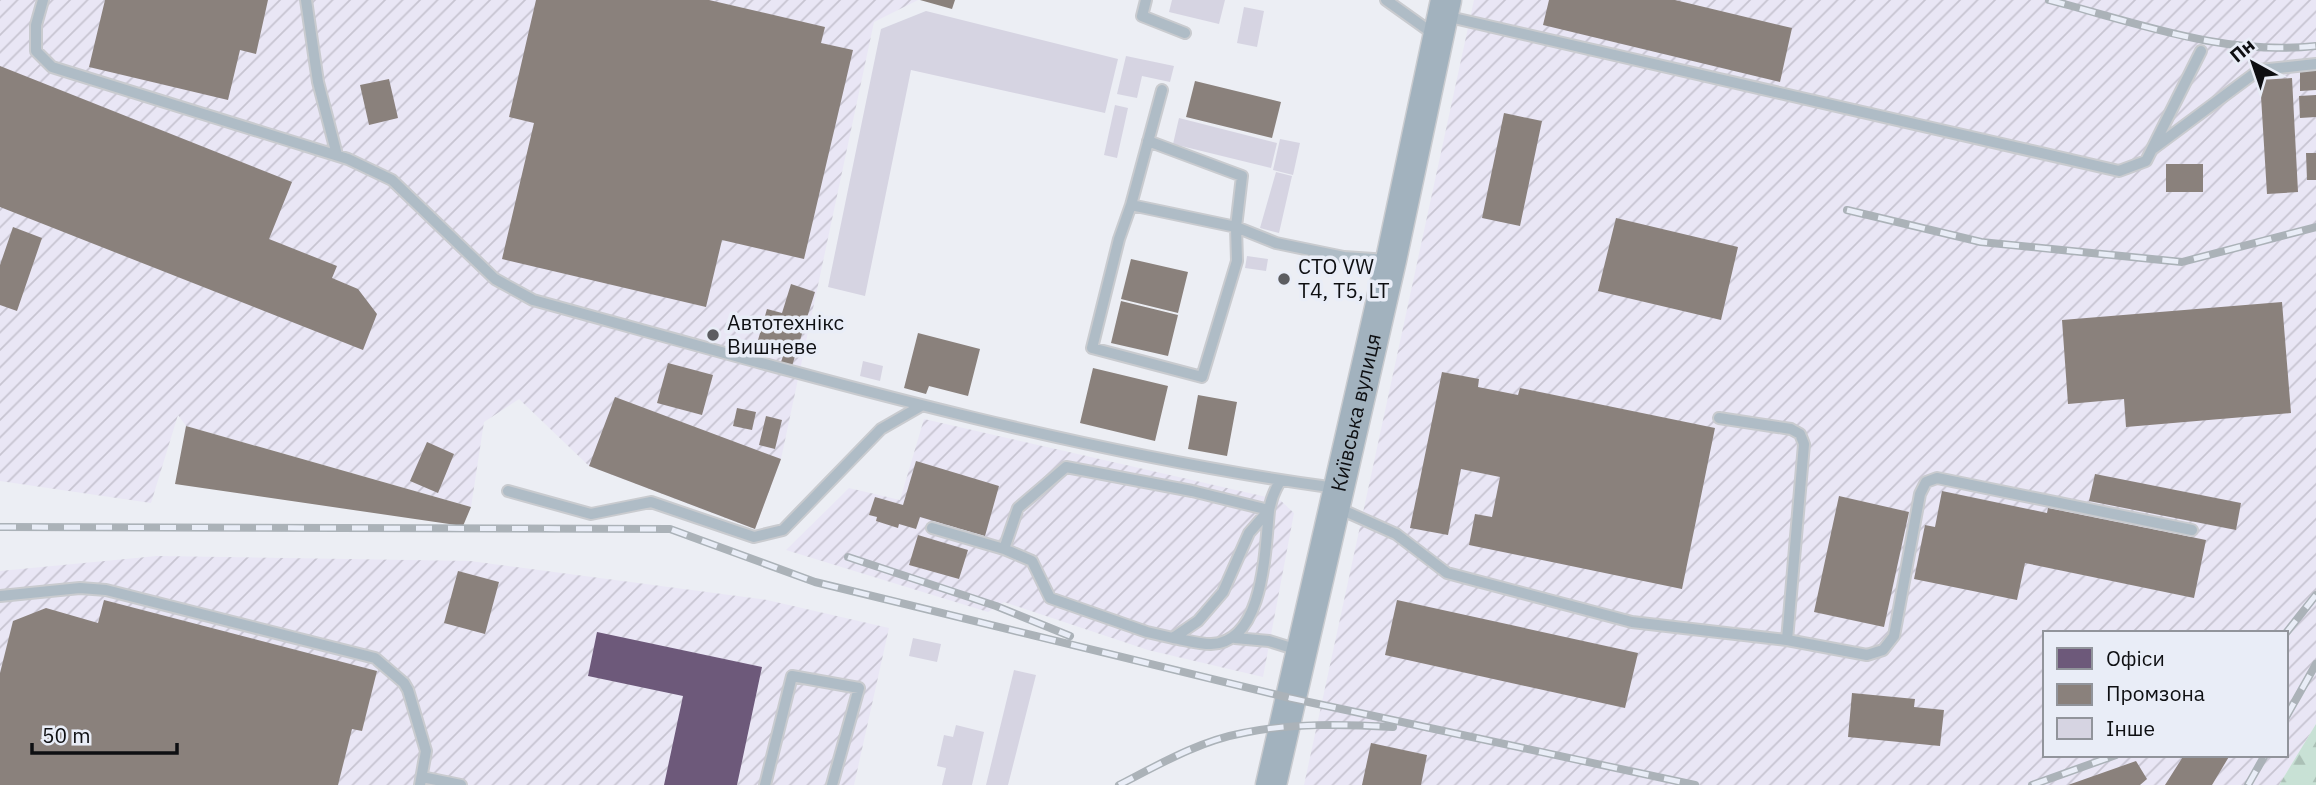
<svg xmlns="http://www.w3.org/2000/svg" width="2316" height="785" font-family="'IBM Plex Sans',sans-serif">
  <defs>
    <pattern id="industrial-furrows" width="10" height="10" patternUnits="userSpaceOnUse" patternTransform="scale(1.75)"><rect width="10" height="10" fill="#e9e6f5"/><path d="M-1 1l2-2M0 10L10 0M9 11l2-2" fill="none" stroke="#c7c4d1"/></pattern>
    <pattern id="forest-firs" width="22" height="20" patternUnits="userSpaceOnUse" patternTransform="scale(1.75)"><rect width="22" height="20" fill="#c8e1d5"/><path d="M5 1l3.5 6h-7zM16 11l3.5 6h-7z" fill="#abc0b6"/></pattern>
  </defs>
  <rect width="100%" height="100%" fill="#eceef4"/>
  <path fill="url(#industrial-furrows)" fill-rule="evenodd" d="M 0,0 L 918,0 L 874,22 L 781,459 L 755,529 L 589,466 L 519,399 L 484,422 L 471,507 L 186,426 L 178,415 L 151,503 L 0,481 Z
    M 1474,0 L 2316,0 L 2316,724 L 2279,785 L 1304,785 ZM 2045,633 L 2286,633 L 2286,755 L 2045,755 Z
    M 924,419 L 1280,500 L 1294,513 L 1263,677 L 1148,650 L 1004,602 L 988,612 L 786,550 L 849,488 L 900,500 Z
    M 157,556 L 470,561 L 767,600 L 889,628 L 854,785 L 0,785 L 0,571 Z"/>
  <path fill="url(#forest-firs)" d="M 2316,724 L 2316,785 L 2279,785 Z"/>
  <path fill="#6d597a" d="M 597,632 L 762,667 L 737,785 L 664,785 L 683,696 L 588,676 Z"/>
  <path fill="#8a817c" d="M 105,0 L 268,0 L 256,54 L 240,50 L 228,100 L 89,67 Z
    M 536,0 L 709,0 L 825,27 L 821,43 L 853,50 L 804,259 L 722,240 L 706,307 L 502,259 L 534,123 L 509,117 Z
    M 920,0 L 955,0 L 952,9 Z
    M 1549,0 L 1675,0 L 1792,28 L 1780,82 L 1543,25 Z
    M 0,66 L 292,182 L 269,239 L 337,266 L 332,278 L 358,289 L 377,314 L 363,350 L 0,207 Z
    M 2300,66 L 2316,66 L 2316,90 L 2300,91 Z
    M 2292,78 L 2298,192 L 2267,194 L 2260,80 Z
    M 389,79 L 398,118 L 369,125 L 360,85 Z
    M 1195,81 L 1281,102 L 1272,138 L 1186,117 Z
    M 2316,95 L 2316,117 L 2300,118 L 2299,96 Z
    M 1504,113 L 1542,121 L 1520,226 L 1482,218 Z
    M 2306,153 L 2316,153 L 2316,180 L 2307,180 Z
    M 2166,164 L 2203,164 L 2203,192 L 2166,192 Z
    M 1616,218 L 1738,247 L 1721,320 L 1598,291 Z
    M 13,227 L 42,238 L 17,311 L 0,305 L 0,265 Z
    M 1131,259 L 1188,272 L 1178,313 L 1121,299 Z
    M 791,284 L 815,292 L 792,366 L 781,362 L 783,356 L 756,347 L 767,309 L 782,313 Z
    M 1121,301 L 1178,315 L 1168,356 L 1111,343 Z
    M 2282,302 L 2291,413 L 2126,427 L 2124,399 L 2068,404 L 2062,320 Z
    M 918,333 L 980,349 L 968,396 L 929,386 L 926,394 L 904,388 Z
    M 668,363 L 713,375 L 702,415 L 657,403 Z
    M 1093,368 L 1168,386 L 1155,441 L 1080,423 Z
    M 1442,372 L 1479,379 L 1478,387 L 1518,395 L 1520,388 L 1715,428 L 1682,589 L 1469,545 L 1475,514 L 1492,517 L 1500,477 L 1461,469 L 1448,535 L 1410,528 Z
    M 1198,395 L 1237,402 L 1227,456 L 1188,449 Z
    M 615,397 L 781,459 L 755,529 L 589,466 Z
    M 737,408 L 756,412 L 752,430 L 733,426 Z
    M 766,416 L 782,420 L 775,449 L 759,445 Z
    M 186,426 L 471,507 L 463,526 L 175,484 Z
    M 427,442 L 454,454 L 438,493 L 410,481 Z
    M 916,461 L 999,486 L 985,536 L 920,517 L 916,529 L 899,524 L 898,528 L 876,521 L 877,517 L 869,515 L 875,497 L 903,505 Z
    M 2095,474 L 2241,503 L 2236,530 L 2089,501 Z
    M 1942,491 L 2047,513 L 2048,508 L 2206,540 L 2194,598 L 2025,563 L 2017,600 L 1914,579 L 1925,525 L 1935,527 Z
    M 1839,496 L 1909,512 L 1884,627 L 1814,612 Z
    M 918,535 L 968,550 L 959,579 L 909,565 Z
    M 458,571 L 499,582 L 485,634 L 444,623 Z
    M 104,600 L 377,671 L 362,731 L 352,729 L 338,785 L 0,785 L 0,673 L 13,621 L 46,608 L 98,623 Z
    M 1397,600 L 1638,653 L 1625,708 L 1385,655 Z
    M 1852,693 L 1915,699 L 1914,707 L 1944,710 L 1940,746 L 1848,737 Z
    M 1371,743 L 1427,755 L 1421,785 L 1362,785 Z
    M 2184,755 L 2230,755 L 2212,785 L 2165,785 Z
    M 2136,761 L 2147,779 L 2140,785 L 2068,785 Z"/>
  <path fill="#d6d4e2" d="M 1172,0 L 1225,0 L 1219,24 L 1169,12 Z
    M 1244,7 L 1264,11 L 1257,47 L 1237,43 Z
    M 926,11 L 1118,59 L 1105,113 L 911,70 L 865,296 L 828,287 L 881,29 Z
    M 1126,56 L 1174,66 L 1170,82 L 1142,76 L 1137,98 L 1117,94 Z
    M 1115,105 L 1128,108 L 1117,158 L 1104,155 Z
    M 1179,118 L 1277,143 L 1271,168 L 1173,144 Z
    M 1280,139 L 1300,143 L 1293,175 L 1273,170 Z
    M 1276,172 L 1292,176 L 1279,233 L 1260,228 Z
    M 1247,256 L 1268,259 L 1266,271 L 1245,268 Z
    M 863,361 L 883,366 L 880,381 L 860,376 Z
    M 913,638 L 941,644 L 937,662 L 909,656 Z
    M 1014,670 L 1036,675 L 1008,785 L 986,785 Z
    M 956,725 L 984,732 L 972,785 L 942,785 L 946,768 L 937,766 L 944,735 L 953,737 Z"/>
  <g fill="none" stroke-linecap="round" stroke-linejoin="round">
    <defs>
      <path id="lane" d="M 43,0 L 36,25 L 36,51 L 52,67 L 348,159 L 392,180 L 495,279 L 533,300 C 798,373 1063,451 1336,488
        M 306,0 L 318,82 L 337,155
        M 1146,0 L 1142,16 L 1185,33
        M 1386,0 L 1435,35
        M 1445,16 L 2119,171 L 2146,161 L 2201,51
        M 1162,90 L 1131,205 L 1236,227 L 1276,243 L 1344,257 L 1388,260
        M 2154,148 L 2259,70 L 2316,64
        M 1131,205 L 1119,239 L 1092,348 L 1202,377 L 1237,261 L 1236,227 L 1242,176 L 1148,141
        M 1719,418 L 1791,429 L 1800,434 L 1804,444 L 1787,640
        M 508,491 L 591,514 L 651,502 L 754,537 L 783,530 L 881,429 L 921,406
        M 1338,508 L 1396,534 L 1447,573 L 1632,622 L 1787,640 L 1867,655 L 1883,650 L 1894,636 L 1920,494 L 1926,482 L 1937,478 L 2192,530
        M 1269,510 L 1192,491 L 1066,467 L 1018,508 L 1004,549 L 1032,561 L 1050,598 L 1147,632 L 1173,638 L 1198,621 L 1223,592 L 1249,533 L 1269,510 L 1272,499
        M 932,528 L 1004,549
        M 0,596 L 80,588 L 106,590 L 375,658 L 404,683 L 408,690 L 426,751 L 420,785
        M 1173,638 C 1185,640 1199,644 1211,644 C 1264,643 1265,550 1269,511 C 1270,501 1275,490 1280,481
        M 1235,638 L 1269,641 L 1301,651
        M 422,777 L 461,785
        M 765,785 L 792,676 L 859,688 L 832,785"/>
      <g id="secondary">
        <path id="s1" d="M 1271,785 L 1391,260 L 1446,0"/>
      </g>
    </defs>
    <use href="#lane" stroke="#c9cbcf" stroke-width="14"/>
    <use href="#secondary" stroke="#c9cbcf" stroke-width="33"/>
    <use href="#lane" stroke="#afbcc6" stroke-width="10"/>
    <use href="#secondary" stroke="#a2b2be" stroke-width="30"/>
    <defs>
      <path id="rail" d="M 2049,0 C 2137,23 2224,56 2316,46
        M 1847,210 L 1981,242 L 2182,262 L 2316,227
        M 0,527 L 670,529 L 815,582 L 1290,698 L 1695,785
        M 848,557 L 996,606 L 1070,636
        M 2286,633 L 2316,595
        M 2286,717 L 2316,664
        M 1119,785 C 1158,765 1199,741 1243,733 C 1292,723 1343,724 1393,727
        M 2032,785 L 2116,755
        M 2248,785 L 2265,755"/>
    </defs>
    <use href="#rail" stroke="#abb2b8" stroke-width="8"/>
    <use href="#rail" stroke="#e9edf7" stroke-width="5" stroke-dasharray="16" stroke-linecap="butt"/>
  </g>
  <g fill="#5c5d61" stroke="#e9edf7" stroke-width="2.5">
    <circle cx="1284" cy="279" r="7"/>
    <circle cx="713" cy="335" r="7"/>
  </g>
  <g text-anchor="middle" stroke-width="7" stroke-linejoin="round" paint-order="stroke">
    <g font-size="21" fill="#0e0f12" stroke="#e9edf7" text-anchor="start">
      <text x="1298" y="274">СТО VW<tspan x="1298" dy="24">T4, T5, LT</tspan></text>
      <text x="727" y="330">Автотехнікс<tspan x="727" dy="24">Вишневе</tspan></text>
    </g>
    <g font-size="21" fill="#0e0f12" stroke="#e9edf7">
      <text dy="7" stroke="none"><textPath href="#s1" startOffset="382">Київська вулиця</textPath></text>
    </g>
  </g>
  <rect x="2043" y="631" width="245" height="126" fill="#e9edf7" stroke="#91949b" stroke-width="2"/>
  <rect x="2057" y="648" width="35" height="21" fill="#6d597a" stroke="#91949b" stroke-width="2"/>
  <text x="2106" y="666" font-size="21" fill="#0e0f12">Офіси</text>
  <rect x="2057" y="684" width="35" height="21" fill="#8a817c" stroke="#91949b" stroke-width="2"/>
  <text x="2106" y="701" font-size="21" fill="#0e0f12">Промзона</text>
  <rect x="2057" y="718" width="35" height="21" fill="#d6d4e2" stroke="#91949b" stroke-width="2"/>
  <text x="2106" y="736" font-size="21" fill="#0e0f12">Інше</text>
  <g transform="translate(2253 63) rotate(320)" stroke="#e9edf7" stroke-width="5" paint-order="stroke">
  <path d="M0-5L12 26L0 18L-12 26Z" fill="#0e0f12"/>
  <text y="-10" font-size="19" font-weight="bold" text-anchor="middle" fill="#0e0f12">Пн</text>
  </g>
  <path d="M32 743v10h145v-10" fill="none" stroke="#0e0f12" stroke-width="3.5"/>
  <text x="42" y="743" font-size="21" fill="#0e0f12" stroke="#e9edf7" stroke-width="5" paint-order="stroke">50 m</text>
</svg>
